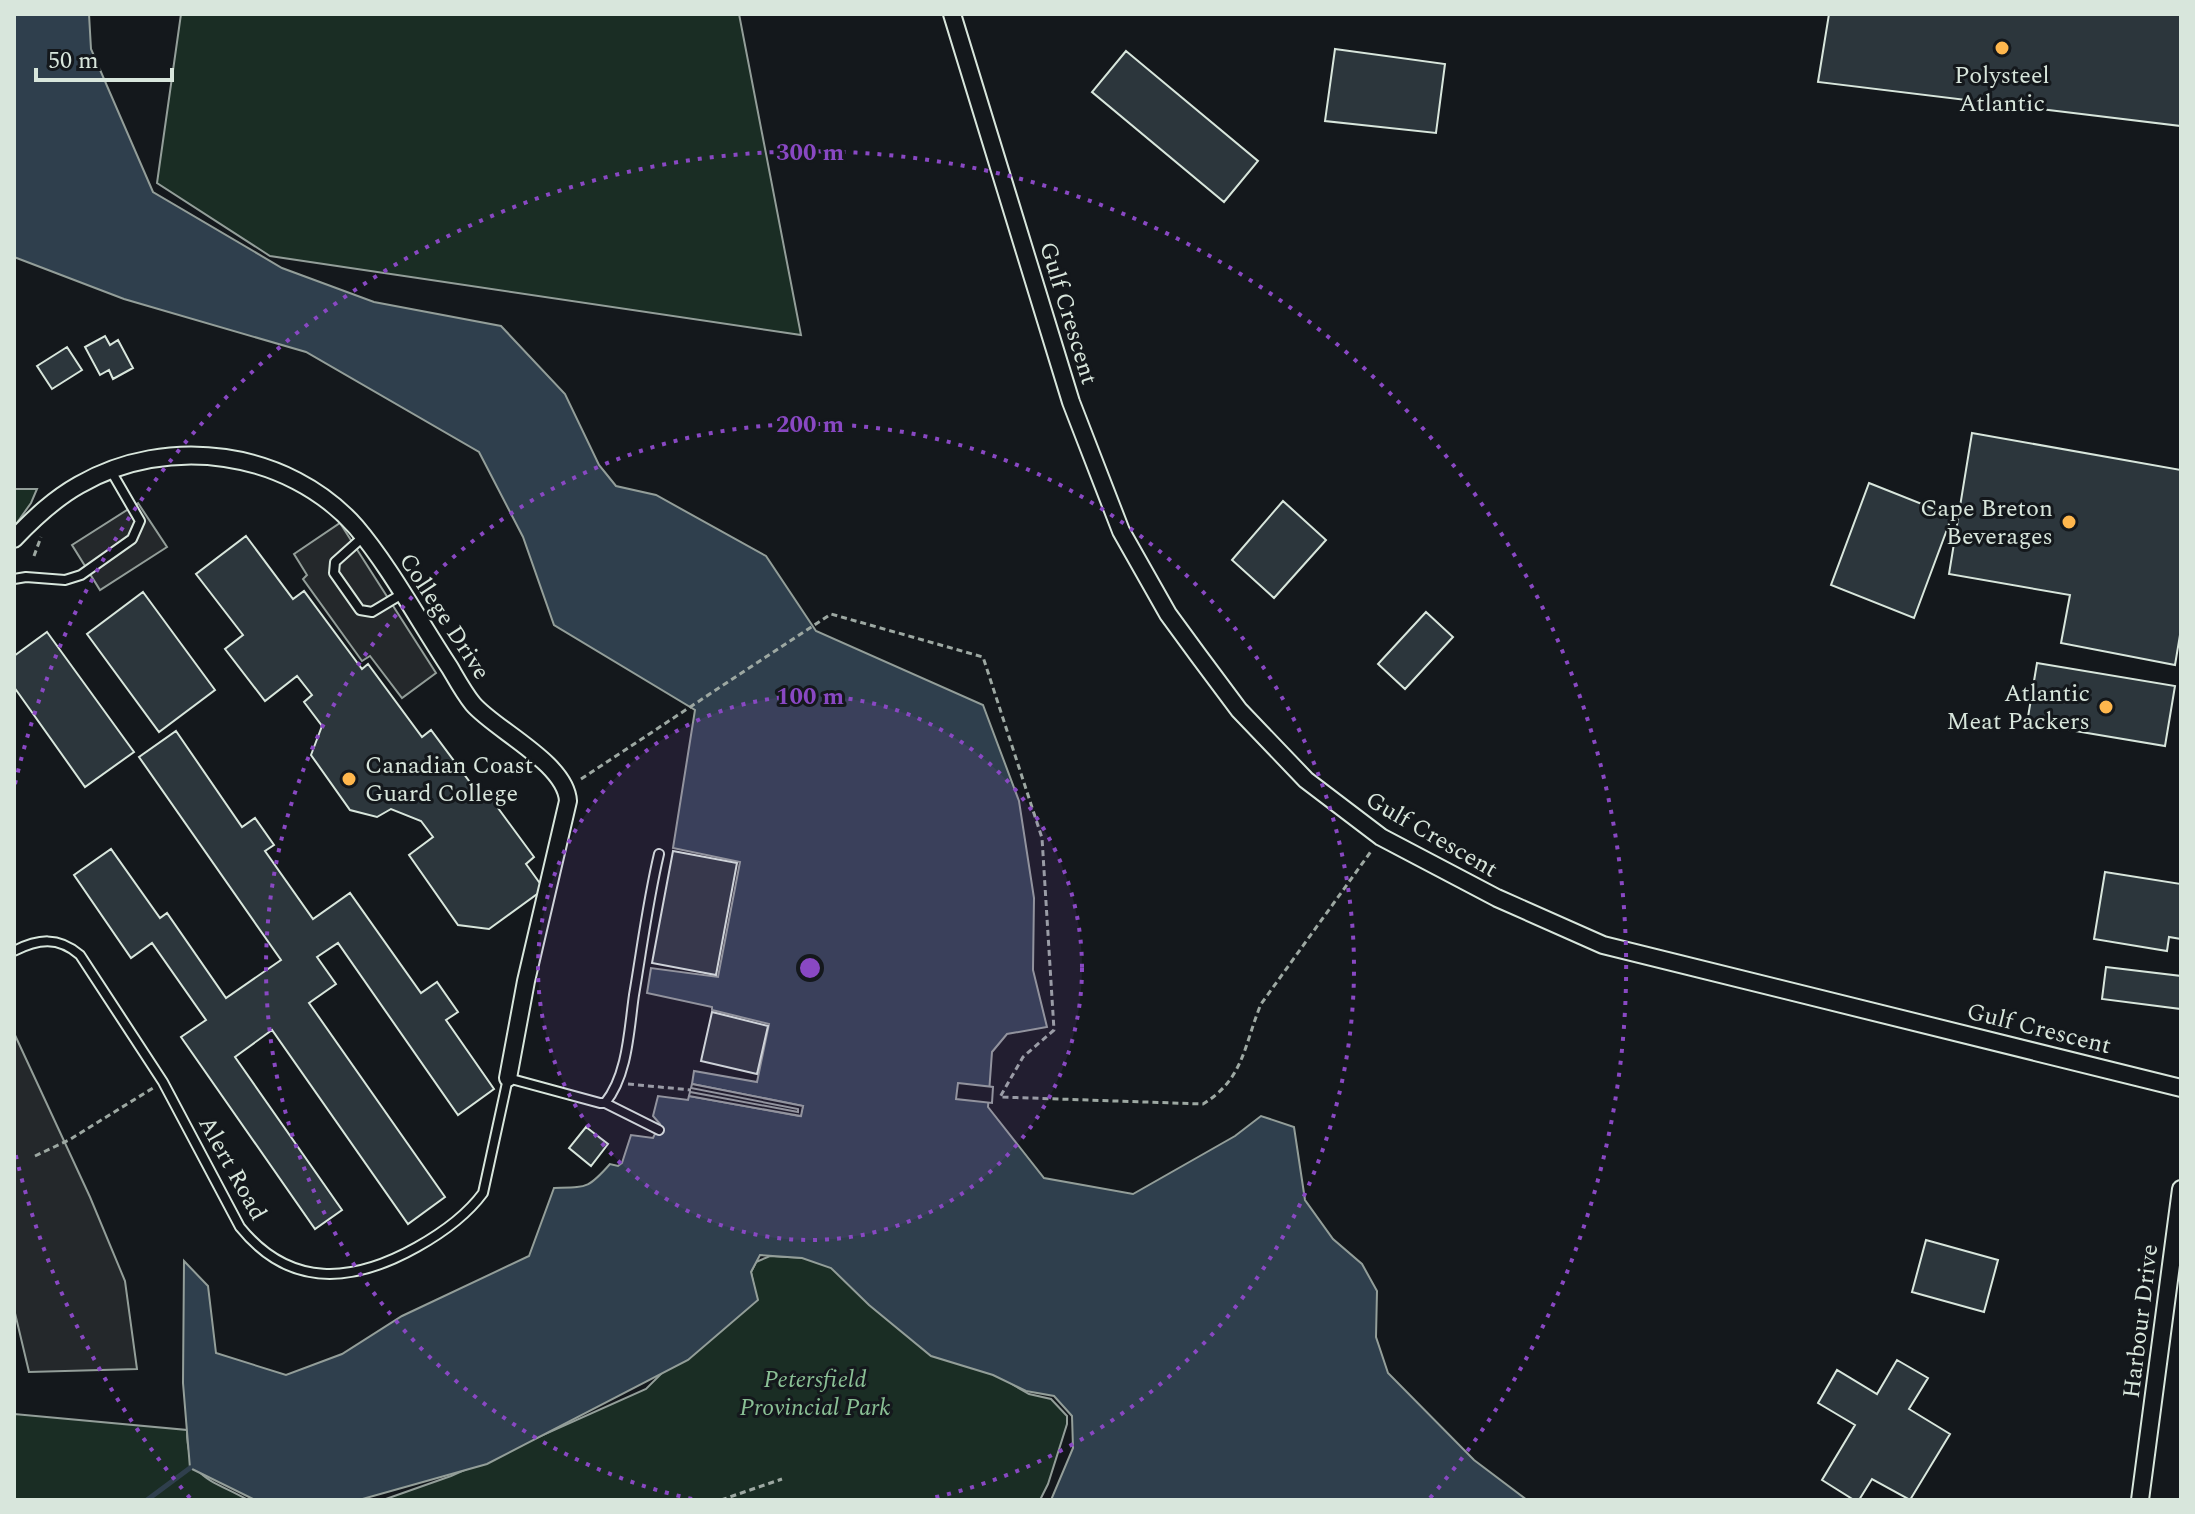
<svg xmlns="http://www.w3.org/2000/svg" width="2195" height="1514" font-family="Spectral,serif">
  <rect width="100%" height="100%" fill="#14181c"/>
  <path fill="#1a2d24" stroke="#939e99" stroke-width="2" d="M 181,14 L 739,14 L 801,335 L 270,256 L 157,183 Z
    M 14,489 L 37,489 L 31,503 L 14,527 Z
    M 770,1256 L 823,1259 L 1015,1386 L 1029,1394 L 1051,1399 L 1067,1416 L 1067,1424 L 1048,1484 L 1040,1500 L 383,1500 L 451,1476 L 646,1389 L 687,1348 L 756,1297 L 751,1272 L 756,1262 Z
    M 14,1414 L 187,1430 C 187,1480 211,1479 248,1500 L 14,1500 Z"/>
  <path fill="#24282b" stroke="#939e99" stroke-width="2" d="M 138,503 L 167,547 L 100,590 L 72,545 Z
    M 340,523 L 436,673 L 402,698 L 370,656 L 362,661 L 303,579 L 307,575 L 294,554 Z
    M 14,1033 L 90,1197 L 125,1281 L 137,1369 L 29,1372 L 14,1309 Z"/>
  <path fill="#2f3f4d" stroke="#939e99" stroke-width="2" d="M 14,14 L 89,14 L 91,49 L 153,192 L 282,268 L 374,302 L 501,326 L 565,394 L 599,465 L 616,486 L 656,495 L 766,556 L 816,631 L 983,705 L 1019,801 L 1034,898 L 1033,970 L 1047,1027 L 1007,1034 L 992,1052 L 988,1107 L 1044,1178 L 1133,1194 L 1235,1136 L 1261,1116 L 1294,1127 L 1305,1200 L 1333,1239 L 1362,1264 L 1377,1291 L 1376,1337 L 1388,1373 L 1474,1460 L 1527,1500 L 1051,1500 L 1073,1448 L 1072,1416 L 1054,1396 L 1026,1391 L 993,1375 L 931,1356 L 869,1305 L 831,1268 L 802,1258 L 760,1255 L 751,1272 L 758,1300 L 688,1360 L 487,1464 L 359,1500 L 255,1500 L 190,1468 L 183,1383 L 184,1261 L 208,1286 L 216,1353 L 286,1375 L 342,1354 L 402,1316 L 529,1256 L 554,1188 C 587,1187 588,1189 610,1164 L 618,1166 L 622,1163 L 631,1135 L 653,1138 L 660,1124 L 653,1116 L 658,1096 L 688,1100 L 689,1096 L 800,1116 L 803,1106 L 692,1084 L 694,1071 L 757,1082 L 769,1024 L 712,1010 L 712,1007 L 647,993 L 651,968 L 718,977 L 740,862 L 673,848 L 695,710 L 554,625 L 523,537 L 479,452 L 306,352 L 124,299 L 14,257 Z"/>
  <path fill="#14181c" stroke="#939e99" stroke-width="2" d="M 958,1083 L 993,1087 L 992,1103 L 956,1099 Z
    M 692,1084 L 803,1106 L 801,1116 L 689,1096 L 690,1092 L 798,1112 L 798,1109 L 691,1088 Z"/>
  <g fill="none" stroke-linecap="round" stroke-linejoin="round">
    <path stroke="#2f3f4d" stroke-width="5" d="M 147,1500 L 190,1468"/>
  </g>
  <path fill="#2c363c" stroke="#d8e6dc" stroke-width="2" d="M 1829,14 L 2181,14 L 2181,126 L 1818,82 Z
    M 1335,49 L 1445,64 L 1436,133 L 1325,121 Z
    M 1126,51 L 1258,161 L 1224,202 L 1092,92 Z
    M 105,336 L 110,345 L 118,340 L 133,368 L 113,379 L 109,370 L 100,375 L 85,347 Z
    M 67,347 L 82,370 L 52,389 L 37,366 Z
    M 1972,433 L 2181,470 L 2181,629 L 2175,665 L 2061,643 L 2070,595 L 1949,574 Z
    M 1869,483 L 1952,516 L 1914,618 L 1831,585 Z
    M 1283,501 L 1326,540 L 1274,598 L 1232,560 Z
    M 246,536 L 293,599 L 304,591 L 362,669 L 368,664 L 422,737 L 431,730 L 481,797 L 487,793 L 534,857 L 526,864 L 544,889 L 489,929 L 458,925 L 409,855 L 433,837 L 421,821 L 391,809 L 377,817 L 350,810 L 311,755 L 322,726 L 304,702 L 312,695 L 297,676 L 265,701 L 225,649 L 243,635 L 196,574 Z
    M 143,592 L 215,690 L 159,732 L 87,634 Z
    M 1426,612 L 1453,637 L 1405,689 L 1378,664 Z
    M 47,632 L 134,752 L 85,787 L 14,687 L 14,656 Z
    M 2037,663 L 2175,686 L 2165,746 L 2027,723 Z
    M 176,731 L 242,827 L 255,818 L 274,845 L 265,851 L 313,919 L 350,893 L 421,993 L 437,982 L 458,1012 L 446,1020 L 494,1089 L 458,1115 L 338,943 L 317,957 L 336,984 L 309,1003 L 445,1197 L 408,1224 L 272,1030 L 235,1057 L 342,1210 L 315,1229 L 181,1037 L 206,1020 L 152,943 L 131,958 L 74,875 L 111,849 L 160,918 L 167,913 L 226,998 L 281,960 L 139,757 Z
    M 673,851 L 737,863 L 716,975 L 652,963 Z
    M 2105,872 L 2181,884 L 2181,939 L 2169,937 L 2167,951 L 2094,939 Z
    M 2106,967 L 2181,976 L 2181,1009 L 2102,999 Z
    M 712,1012 L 768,1026 L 757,1074 L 701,1061 Z
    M 586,1127 L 608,1144 L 591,1166 L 569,1148 Z
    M 1926,1240 L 1998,1260 L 1984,1312 L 1912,1292 Z
    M 1897,1360 L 1928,1378 L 1909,1409 L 1950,1434 L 1910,1500 L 1872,1479 L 1859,1500 L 1854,1500 L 1822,1480 L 1855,1425 L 1818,1403 L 1837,1370 L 1877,1394 Z"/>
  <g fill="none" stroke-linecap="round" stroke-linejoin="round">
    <defs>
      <path id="service" d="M 363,537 L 335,562 L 334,573 L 360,610 L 372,612 L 402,594
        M 14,579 L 26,577 L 65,580 L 81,575 L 132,539 L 140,521 L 111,471
        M 14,951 C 38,939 58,936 80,955 L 163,1082 L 240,1227 C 290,1289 353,1283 417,1247 C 442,1233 466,1216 483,1193 L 508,1078 L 600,1103 L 605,1103 C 628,1075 629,1029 634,995 C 642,948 648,900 659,854
        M 605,1103 L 659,1130"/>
      <path id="minor" d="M 952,14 L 1071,402 L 1121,531 L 1168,614 L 1198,655 L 1239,710 L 1306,780 L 1381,837 L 1497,898 L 1603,945 L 2181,1088
        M 14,539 C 34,518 54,499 79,485 C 167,434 288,450 356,527 C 390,567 420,623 450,668 C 457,680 464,693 473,704 C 495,730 566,763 568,801 L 526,981 L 508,1078
        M 2140,1500 L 2181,1189"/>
    </defs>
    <use href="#service" stroke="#d8e6dc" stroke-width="12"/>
    <use href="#minor" stroke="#d8e6dc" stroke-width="20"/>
    <path stroke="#9da8a2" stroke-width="3" stroke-dasharray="6 4" stroke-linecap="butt" d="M 34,556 L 41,537
      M 581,779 L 831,614 L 983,657 L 1042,838 L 1054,1030 L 1023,1057 L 1000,1097 L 1203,1104 C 1244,1079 1244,1045 1261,1004 L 1372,850
      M 628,1084 L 691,1090
      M 35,1156 L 69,1140 L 153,1088
      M 721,1500 L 782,1479"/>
    <use href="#service" stroke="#14181c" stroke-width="8"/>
    <use href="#minor" stroke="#14181c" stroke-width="16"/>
  </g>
  <circle cx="810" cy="968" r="272" fill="#8948c3" fill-opacity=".12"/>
  <g fill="none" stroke="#8948c3" stroke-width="4" stroke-dasharray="4 8">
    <circle cx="810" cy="968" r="272"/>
    <path d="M692 1499A544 544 0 1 1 928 1499"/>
    <path d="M190 1498A816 816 0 0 1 15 1152M15 784A816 816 0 1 1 1430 1498"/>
  </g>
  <g fill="#ffb74d" stroke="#14181c" stroke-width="3">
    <circle cx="2002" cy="48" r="8"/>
    <circle cx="2069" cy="522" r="8"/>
    <circle cx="2106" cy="707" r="8"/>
    <circle cx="349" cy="779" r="8"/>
  </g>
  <g text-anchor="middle" stroke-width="6" stroke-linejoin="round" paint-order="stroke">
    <g font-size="24" fill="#d8e6dc" stroke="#14181c" text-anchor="end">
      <text x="2002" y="83" text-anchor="middle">Polysteel<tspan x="2002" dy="28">Atlantic</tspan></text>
      <text x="2053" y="516">Cape Breton<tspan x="2053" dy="28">Beverages</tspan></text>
      <text x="2090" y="701">Atlantic<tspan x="2090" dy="28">Meat Packers</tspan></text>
      <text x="365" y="773" text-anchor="start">Canadian Coast<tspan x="365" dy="28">Guard College</tspan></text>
    </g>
    <g font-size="24" fill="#d8e6dc" stroke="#14181c">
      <text transform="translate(1069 313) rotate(73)" y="8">Gulf Crescent</text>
      <text transform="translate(445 616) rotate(57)" y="8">College Drive</text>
      <text transform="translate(1432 834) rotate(30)" y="8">Gulf Crescent</text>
      <text transform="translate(2039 1028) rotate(14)" y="8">Gulf Crescent</text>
      <text transform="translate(233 1168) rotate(61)" y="8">Alert Road</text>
      <text transform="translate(2140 1321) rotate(-83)" y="8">Harbour Drive</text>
    </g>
    <g font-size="24" font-style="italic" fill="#8ac095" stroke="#14181c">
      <text x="815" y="1387">Petersfield<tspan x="815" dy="28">Provincial Park</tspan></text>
    </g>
  </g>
  <circle cx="810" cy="968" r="12" fill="#8948c3" stroke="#14181c" stroke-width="4"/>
  <g font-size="24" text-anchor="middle" font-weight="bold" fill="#8948c3" stroke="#14181c" stroke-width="6" stroke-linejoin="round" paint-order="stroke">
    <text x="810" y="160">300 m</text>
    <text x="810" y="432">200 m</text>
    <text x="810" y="704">100 m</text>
  </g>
  <rect width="2195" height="1514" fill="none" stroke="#d8e6dc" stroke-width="32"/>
  <path d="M36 68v12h136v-12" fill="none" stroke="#d8e6dc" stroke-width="4"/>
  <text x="48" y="68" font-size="24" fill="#d8e6dc" stroke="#14181c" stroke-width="6" paint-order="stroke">50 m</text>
</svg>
